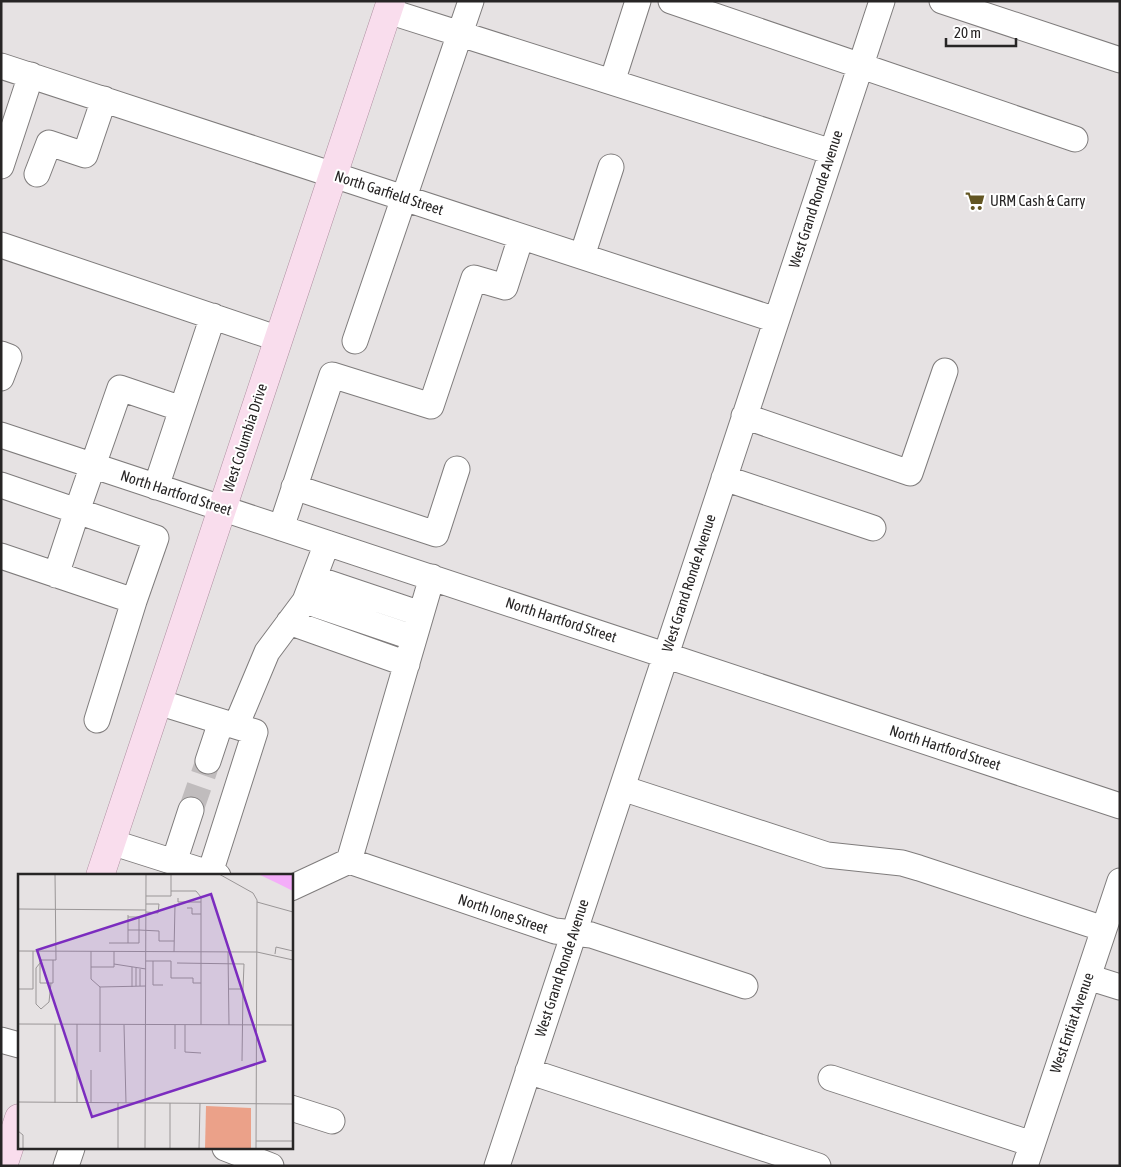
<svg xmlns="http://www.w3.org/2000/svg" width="1121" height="1167" font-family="'Asap Condensed',sans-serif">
  <rect width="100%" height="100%" fill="#e6e2e3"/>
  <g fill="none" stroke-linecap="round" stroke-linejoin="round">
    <path stroke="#c0bcbd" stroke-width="25" stroke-dasharray="25 12" stroke-linecap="butt" d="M 191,810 L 208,761"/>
    <defs>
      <path id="minor" d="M 671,1 L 1075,139
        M 942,1 L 1120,60
        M 388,11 L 832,152
        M 1,66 L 776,320
        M 612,82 L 638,1
        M 1,166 L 31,75
        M 37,174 L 49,143 L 85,155 L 104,99
        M 1,245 L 279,339
        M 582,256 L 611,167
        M 355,341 L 471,1
        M 1,354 L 9,357 L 1,378
        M 744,416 L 910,473 L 945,371
        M 1,435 L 1120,806
        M 724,478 L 873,528
        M 1,485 L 77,511 L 120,388 L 182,409 L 213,316
        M 156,487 L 182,409
        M 294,487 L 436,534 L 457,469
        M 281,528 L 332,375 L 431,406 L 474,278 L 505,287 L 521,237
        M 1,556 L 134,601 L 156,538 L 77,511 L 56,575
        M 314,578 L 421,614
        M 305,601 L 414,638
        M 289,622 L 407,664
        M 158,702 L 255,732 L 210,873
        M 97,720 L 134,601
        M 236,726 L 267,652 L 305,601 L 327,543
        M 208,761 L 221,722
        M 622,788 L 827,855 L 902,863 L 919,868 L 1104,929
        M 111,842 L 218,876
        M 349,861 L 555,931 L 591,935 L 745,986
        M 174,862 L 191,810
        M 291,888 L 349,861 L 432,577
        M 1088,977 L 1120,987
        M 1,1040 L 19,1045
        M 528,1071 L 818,1166
        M 831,1078 L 1032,1144
        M 291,1108 L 332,1121
        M 225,1148 L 271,1166
        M 66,1166 L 72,1148
        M 497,1166 L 882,1
        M 1025,1166 L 1120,881"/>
      <path id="major" d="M 100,876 L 391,1
        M 3,1166 L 19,1118"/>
    </defs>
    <use href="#minor" stroke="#7f7c7c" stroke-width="27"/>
    <use href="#major" stroke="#ad8e9f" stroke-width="29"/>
    <use href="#minor" stroke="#fff" stroke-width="25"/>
    <use href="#major" stroke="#f9dded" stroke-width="28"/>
  </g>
  <defs>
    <symbol id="supermarket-bare" viewBox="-9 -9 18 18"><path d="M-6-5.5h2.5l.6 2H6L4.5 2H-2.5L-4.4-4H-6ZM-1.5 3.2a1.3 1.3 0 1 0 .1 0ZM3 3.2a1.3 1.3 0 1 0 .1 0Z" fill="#635623" stroke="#fff" stroke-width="2.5" paint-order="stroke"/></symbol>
  </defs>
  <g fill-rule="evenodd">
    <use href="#supermarket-bare" x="961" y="187" width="28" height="28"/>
  </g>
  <g text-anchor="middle" stroke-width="4" stroke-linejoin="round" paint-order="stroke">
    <g font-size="15" fill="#272525" stroke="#fff">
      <text transform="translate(389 193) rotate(18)" y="5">North Garfield Street</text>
      <text transform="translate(816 199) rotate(-72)" y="5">West Grand Ronde Avenue</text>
      <text transform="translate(245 438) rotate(-72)" y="5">West Columbia Drive</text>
      <text transform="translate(176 493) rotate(18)" y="5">North Hartford Street</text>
      <text transform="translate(689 583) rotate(-72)" y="5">West Grand Ronde Avenue</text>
      <text transform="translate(561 620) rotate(18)" y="5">North Hartford Street</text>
      <text transform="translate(945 748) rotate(18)" y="5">North Hartford Street</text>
      <text transform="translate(503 914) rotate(19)" y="5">North Ione Street</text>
      <text transform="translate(562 968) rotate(-72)" y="5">West Grand Ronde Avenue</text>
      <text transform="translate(1072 1023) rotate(-71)" y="5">West Entiat Avenue</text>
    </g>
    <g font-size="15" fill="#272525" stroke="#fff" text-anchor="start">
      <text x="990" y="206">URM Cash &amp; Carry</text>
    </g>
  </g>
  <g transform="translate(18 874)">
    <rect width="275" height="275" fill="#e6e2e3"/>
    <path d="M 188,232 L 233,234 L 233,275 L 187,275 Z" fill="#eba189"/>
    <path d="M 240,0 L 275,0 L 275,17 L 261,10 Z" fill="#f4adf9"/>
    <path fill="none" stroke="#9a9697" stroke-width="1" d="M 201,0 L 235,19 L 239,26 L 238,275M 153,17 L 178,17 L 183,23 L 183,151M 128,22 L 153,22 L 153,0M 160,24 L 160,28 L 183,28M 239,28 L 275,38M 169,34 L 174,34 L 174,40 L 183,40M 0,35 L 128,36M 128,38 L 140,39 L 141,30 L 128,30M 110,43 L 121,43 L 121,56 L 141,57 L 141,67 L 156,67M 110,56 L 121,56 L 121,69 L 110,69 L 110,41M 91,69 L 110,69M 0,77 L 239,78 L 275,86M 73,77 L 73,105 L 82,113 L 128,112M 156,78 L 157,30M 210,78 L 211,151M 257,80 L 258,73 L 275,77M 35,86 L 35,109 L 22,109 L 22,86 L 38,86 L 37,0M 128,87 L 153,87 L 153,104 L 175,104 L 175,109 L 183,109M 135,87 L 135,111 L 145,111M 22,89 L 18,94 L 18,130 L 23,135 L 31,128 L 33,109M 159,89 L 226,90 L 225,115M 96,90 L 128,95M 73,93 L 96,93 L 96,77M 118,112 L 118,94M 122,112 L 122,95M 82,113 L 82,178M 114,113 L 114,93M 0,115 L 15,115 L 15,77M 210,115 L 225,115 L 224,187M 0,150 L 275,151M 106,151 L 108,229M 167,151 L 167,178 L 183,179M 157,175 L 157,151M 73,196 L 73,229M 0,228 L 275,230M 37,229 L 37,150M 59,229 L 59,150M 100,229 L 100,275M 0,257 L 5,261 L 5,275M 238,267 L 275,267M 127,275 L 128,0M 152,275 L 152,229M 181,275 L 182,229"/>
    <path fill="#7b2cbf" fill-opacity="0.15" stroke="#7b2cbf" stroke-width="2.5" d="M 193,20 L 247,187 L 74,243 L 19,76 Z"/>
    <rect width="275" height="275" fill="none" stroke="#272525" stroke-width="2.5"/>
  </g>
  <rect width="1121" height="1167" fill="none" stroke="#272525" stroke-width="5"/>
  <path d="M946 38v8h70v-8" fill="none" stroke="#272525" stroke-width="2.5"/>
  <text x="954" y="38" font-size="15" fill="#272525" stroke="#ffffff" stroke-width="4" paint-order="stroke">20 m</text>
</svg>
